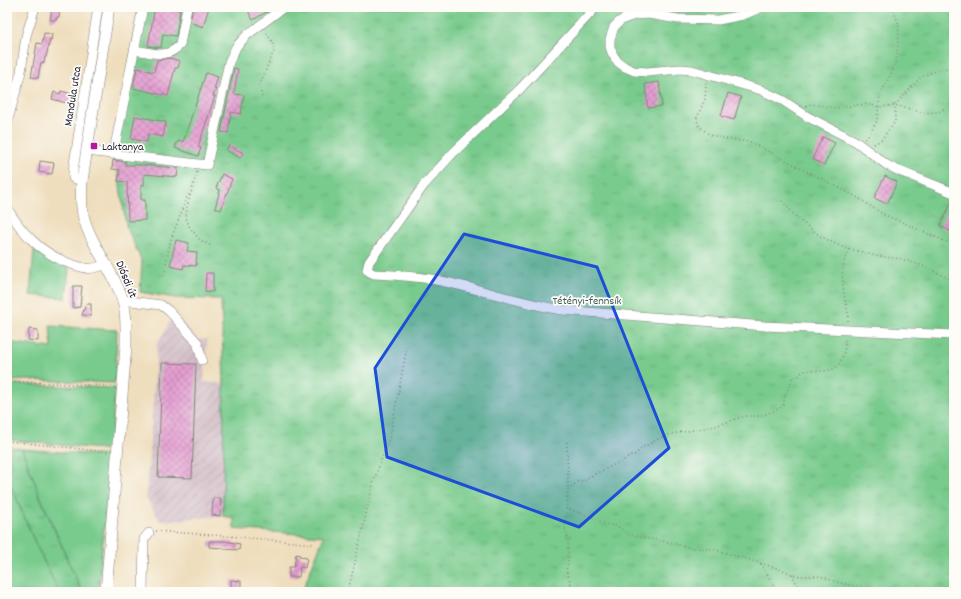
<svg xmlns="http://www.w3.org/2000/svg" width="961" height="599" font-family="Dekko,sans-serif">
  <defs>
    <pattern id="industrial-furrows" width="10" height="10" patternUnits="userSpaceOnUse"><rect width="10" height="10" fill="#d2bdc6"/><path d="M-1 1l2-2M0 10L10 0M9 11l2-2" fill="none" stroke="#b4a2ab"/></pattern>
    <pattern id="grass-tufts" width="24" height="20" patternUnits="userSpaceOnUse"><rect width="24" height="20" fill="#79cb8d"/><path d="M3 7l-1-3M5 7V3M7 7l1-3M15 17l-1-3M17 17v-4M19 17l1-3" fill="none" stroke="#68ae7b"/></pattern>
    <pattern id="building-cross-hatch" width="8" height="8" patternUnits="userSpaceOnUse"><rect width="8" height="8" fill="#e49fd1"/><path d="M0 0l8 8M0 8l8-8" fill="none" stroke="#b881ab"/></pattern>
  </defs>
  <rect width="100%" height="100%" fill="#fdfcf7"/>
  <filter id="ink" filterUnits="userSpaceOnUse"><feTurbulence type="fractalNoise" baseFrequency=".025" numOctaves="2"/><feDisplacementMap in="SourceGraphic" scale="8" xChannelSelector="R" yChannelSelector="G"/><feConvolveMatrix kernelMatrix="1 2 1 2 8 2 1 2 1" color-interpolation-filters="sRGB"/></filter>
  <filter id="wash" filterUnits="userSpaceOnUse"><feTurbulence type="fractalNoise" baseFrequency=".012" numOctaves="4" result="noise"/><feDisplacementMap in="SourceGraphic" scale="16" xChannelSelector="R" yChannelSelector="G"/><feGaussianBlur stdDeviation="0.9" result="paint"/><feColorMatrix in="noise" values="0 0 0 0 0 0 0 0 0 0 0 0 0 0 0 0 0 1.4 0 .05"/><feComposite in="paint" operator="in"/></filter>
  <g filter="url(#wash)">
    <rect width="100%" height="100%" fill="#efdebd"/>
    <path fill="url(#industrial-furrows)" d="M 174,315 L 198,340 L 207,339 L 204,382 L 224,384 L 223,516 L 160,521 L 146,498 L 157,344 Z"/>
    <path fill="url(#grass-tufts)" stroke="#4e7664" d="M 139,7 L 954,7 L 954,592 L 302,592 L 324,536 L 234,529 L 234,518 L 223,516 L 224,384 L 221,299 L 175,298 L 140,292 L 142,262 L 126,225 L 115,154 Z
      M 11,447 L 22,449 L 40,496 L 82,592 L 58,592 L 36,545 L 8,479 Z"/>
    <path fill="#79cb8d" stroke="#4e7664" d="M 34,250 L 69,267 L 66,298 L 30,295 Z
      M 50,326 L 117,330 L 115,383 L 28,380 L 7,381 L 7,342 L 52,348 Z
      M 10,384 L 115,388 L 111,450 L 9,440 Z
      M 22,449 L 111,456 L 98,592 L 82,592 L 40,496 Z
      M 8,479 L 36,545 L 59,592 L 7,592 Z"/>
    <g id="blocks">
      <path fill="url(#building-cross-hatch)" d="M 52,7 L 60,8 L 59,17 L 57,17 L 56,20 L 50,20 Z
        M 155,7 L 168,7 L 167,8 L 180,10 L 176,36 L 163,34 L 161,48 L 148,46 Z
        M 193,7 L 209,7 L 203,27 L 190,22 Z
        M 246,7 L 266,7 L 268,11 L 253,20 Z
        M 44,33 L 52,34 L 51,41 L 50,40 L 46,57 L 45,57 L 44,63 L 41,62 L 38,78 L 31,77 L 37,43 L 42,44 Z
        M 170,58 L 180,61 L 178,68 L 175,68 L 168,96 L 133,88 L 137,68 L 154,72 L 157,60 Z
        M 234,68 L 238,69 L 234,94 L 244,95 L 241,114 L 231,112 L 228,133 L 221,132 Z
        M 206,73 L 218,77 L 214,89 L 216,89 L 213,96 L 215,96 L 198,147 L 201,148 L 198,156 L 175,148 L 178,141 L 183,142 Z
        M 659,82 L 662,106 L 648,108 L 645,84 Z
        M 61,91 L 72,94 L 70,104 L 52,99 L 54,92 L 60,94 Z
        M 728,93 L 741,97 L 734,120 L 721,116 Z
        M 135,116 L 166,122 L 163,137 L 148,134 L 147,142 L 131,139 Z
        M 823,137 L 835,143 L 824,165 L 812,159 Z
        M 229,145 L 243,153 L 240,158 L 226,150 Z
        M 113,160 L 126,162 L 125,165 L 142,165 L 178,168 L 177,177 L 144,174 L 144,185 L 141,185 L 141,200 L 145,200 L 145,220 L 128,221 L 127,182 L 118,181 L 120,170 L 112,169 Z
        M 40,161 L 54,163 L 52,174 L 39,172 Z
        M 222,174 L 232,179 L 221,210 L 215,208 L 220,190 L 216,188 Z
        M 885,176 L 897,182 L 887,204 L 874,198 Z
        M 953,199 L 954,228 L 952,232 L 940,226 Z
        M 176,240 L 189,243 L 187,251 L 197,252 L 196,266 L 184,265 L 183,269 L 170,266 Z
        M 206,273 L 213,273 L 213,292 L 205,291 Z
        M 73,286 L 82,286 L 80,307 L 73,308 Z
        M 86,304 L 91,304 L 91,316 L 82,315 Z
        M 29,329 L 38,330 L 38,341 L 28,340 Z
        M 162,363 L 196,364 L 192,478 L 158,477 Z
        M 213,498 L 221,498 L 220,516 L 212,515 Z
        M 209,541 L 225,541 L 240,544 L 239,550 L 224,549 L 224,548 L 209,547 Z
        M 296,554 L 300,555 L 300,557 L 307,558 L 305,568 L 300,567 L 299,577 L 289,577 L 289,567 L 294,567 Z
        M 231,580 L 241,581 L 241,589 L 231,589 Z"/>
    </g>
  </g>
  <g filter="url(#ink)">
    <use href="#blocks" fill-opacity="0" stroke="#88807c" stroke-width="1"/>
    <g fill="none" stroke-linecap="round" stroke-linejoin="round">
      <defs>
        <path id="minor" d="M 596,7 L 519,90 L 453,153 L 424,185 L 369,262 L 367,270 L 370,272 L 374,274 C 395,275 415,276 436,280 C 478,288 519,303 562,310 L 765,326 L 954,335
          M 762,7 L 743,15 L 718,20 L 678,19 L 648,14 L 635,15 L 626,18 L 620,21 L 614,27 L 610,39 L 610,47 L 613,55 L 618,62 L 625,67 L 634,71 L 647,72 L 680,69 L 692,70 L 761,90 L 782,100 L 808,117 L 855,141 L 887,165 L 897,170 L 954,193
          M 134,50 C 152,52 166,60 180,45 L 187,7
          M 7,123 L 21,72 L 26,36 L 35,7
          M 86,151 L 207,165 L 229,62 L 236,47 L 247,35 L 284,7
          M 116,155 L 115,146 L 143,7
          M 82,181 L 73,178 L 73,171 L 98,7
          M 7,208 C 22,233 40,252 68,263 C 85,269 90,271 107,264
          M 123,300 L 161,305 L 169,311 L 197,342 L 202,360
          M 143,592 L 144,539 L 149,533"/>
        <path id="major" d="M 106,592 L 126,346 C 126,329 127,311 121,295 C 111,268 89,241 83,215 C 81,204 81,193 82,181 L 109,7"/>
      </defs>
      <use href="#minor" stroke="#88807c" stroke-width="10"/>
      <use href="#major" stroke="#88807c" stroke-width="12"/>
      <path stroke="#88807c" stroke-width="1.5" stroke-dasharray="1 3" stroke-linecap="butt" d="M 948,7 L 954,12
        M 706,83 L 705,99 L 697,118 L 698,125 L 710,135 L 726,139 L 750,142 L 855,196 L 883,214 L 954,245
        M 262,97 L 259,86 L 274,51 L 273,43 L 265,31
        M 806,106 L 811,104 L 835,108 L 866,104 L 879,107 L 895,105 L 925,113 L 939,112 L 954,102
        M 865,139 L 869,135 L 877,121 L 880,95 L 893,70 L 897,56 L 899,24 L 892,7
        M 874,144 L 881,140 L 895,122 L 895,105 L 921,77 L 936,71 L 954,66
        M 954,160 L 952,168 L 954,175
        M 197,172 L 187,207 L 186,218 L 189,226 L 200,240 L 212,246
        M 782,201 L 797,218 L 820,236 L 840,246 L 876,256 L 902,259 L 923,266 L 954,281
        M 164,275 L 170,242 L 187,197 L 190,194
        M 848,321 C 849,311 845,303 844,293 C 841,277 842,263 849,249
        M 7,383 L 25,382 L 113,386
        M 7,441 L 108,452
        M 567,442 L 568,490
        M 566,508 L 595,518 L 606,524 L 617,526 L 628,534 L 638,537 L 668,542 L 690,548 L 713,549 L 783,570 L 794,575 L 802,576 L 820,576 L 837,582 L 854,586 L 867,586 L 879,590 L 897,592
        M 156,531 L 240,537 L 313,544
        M 761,564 L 773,584 L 776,592
        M 792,574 L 797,585 L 807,592
        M 348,592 L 374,480 L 390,436 L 407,347
        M 572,592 L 571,584 L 566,570 L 568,562 L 568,539 L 565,528 L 567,509 L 568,490 L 578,481 L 584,481 L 589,477 L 636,454 L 643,447 L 666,435 L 715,426 L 745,416 L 761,416 L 779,409 L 784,404 C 784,391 790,389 792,378 L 799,376 C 806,361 835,384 843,355 C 845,350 845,344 845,339
        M 905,592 L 909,592"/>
      <use href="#minor" stroke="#fff" stroke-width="9"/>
      <use href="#major" stroke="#fff" stroke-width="11"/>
    </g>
  </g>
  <path fill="#1d4ed8" fill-opacity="0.2" stroke="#1d4ed8" stroke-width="3" stroke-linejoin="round" d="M 464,234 L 597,267 L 669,448 L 579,527 L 387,457 L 375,368 Z"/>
  <rect fill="#b5179e" stroke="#fdfcf7" stroke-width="1.5" x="90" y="142" width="8" height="8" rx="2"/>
  <g text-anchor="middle" stroke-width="3.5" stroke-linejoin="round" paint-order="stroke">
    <g font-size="12" fill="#22223b" stroke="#fdfcf7">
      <text transform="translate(72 96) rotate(-81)" y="4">Mandula utca</text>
      <text transform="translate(127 279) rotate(68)" y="4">Diósdi út</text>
    </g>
    <g font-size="12" fill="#22223b" stroke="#fdfcf7" text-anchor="start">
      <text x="102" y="150">Laktanya</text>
    </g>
    <g font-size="12" fill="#405d58" stroke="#fdfcf7">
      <text x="587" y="304">Tétényi-fennsík</text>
    </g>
  </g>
  <rect width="961" height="599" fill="none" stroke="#fdfcf7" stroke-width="24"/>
</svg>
